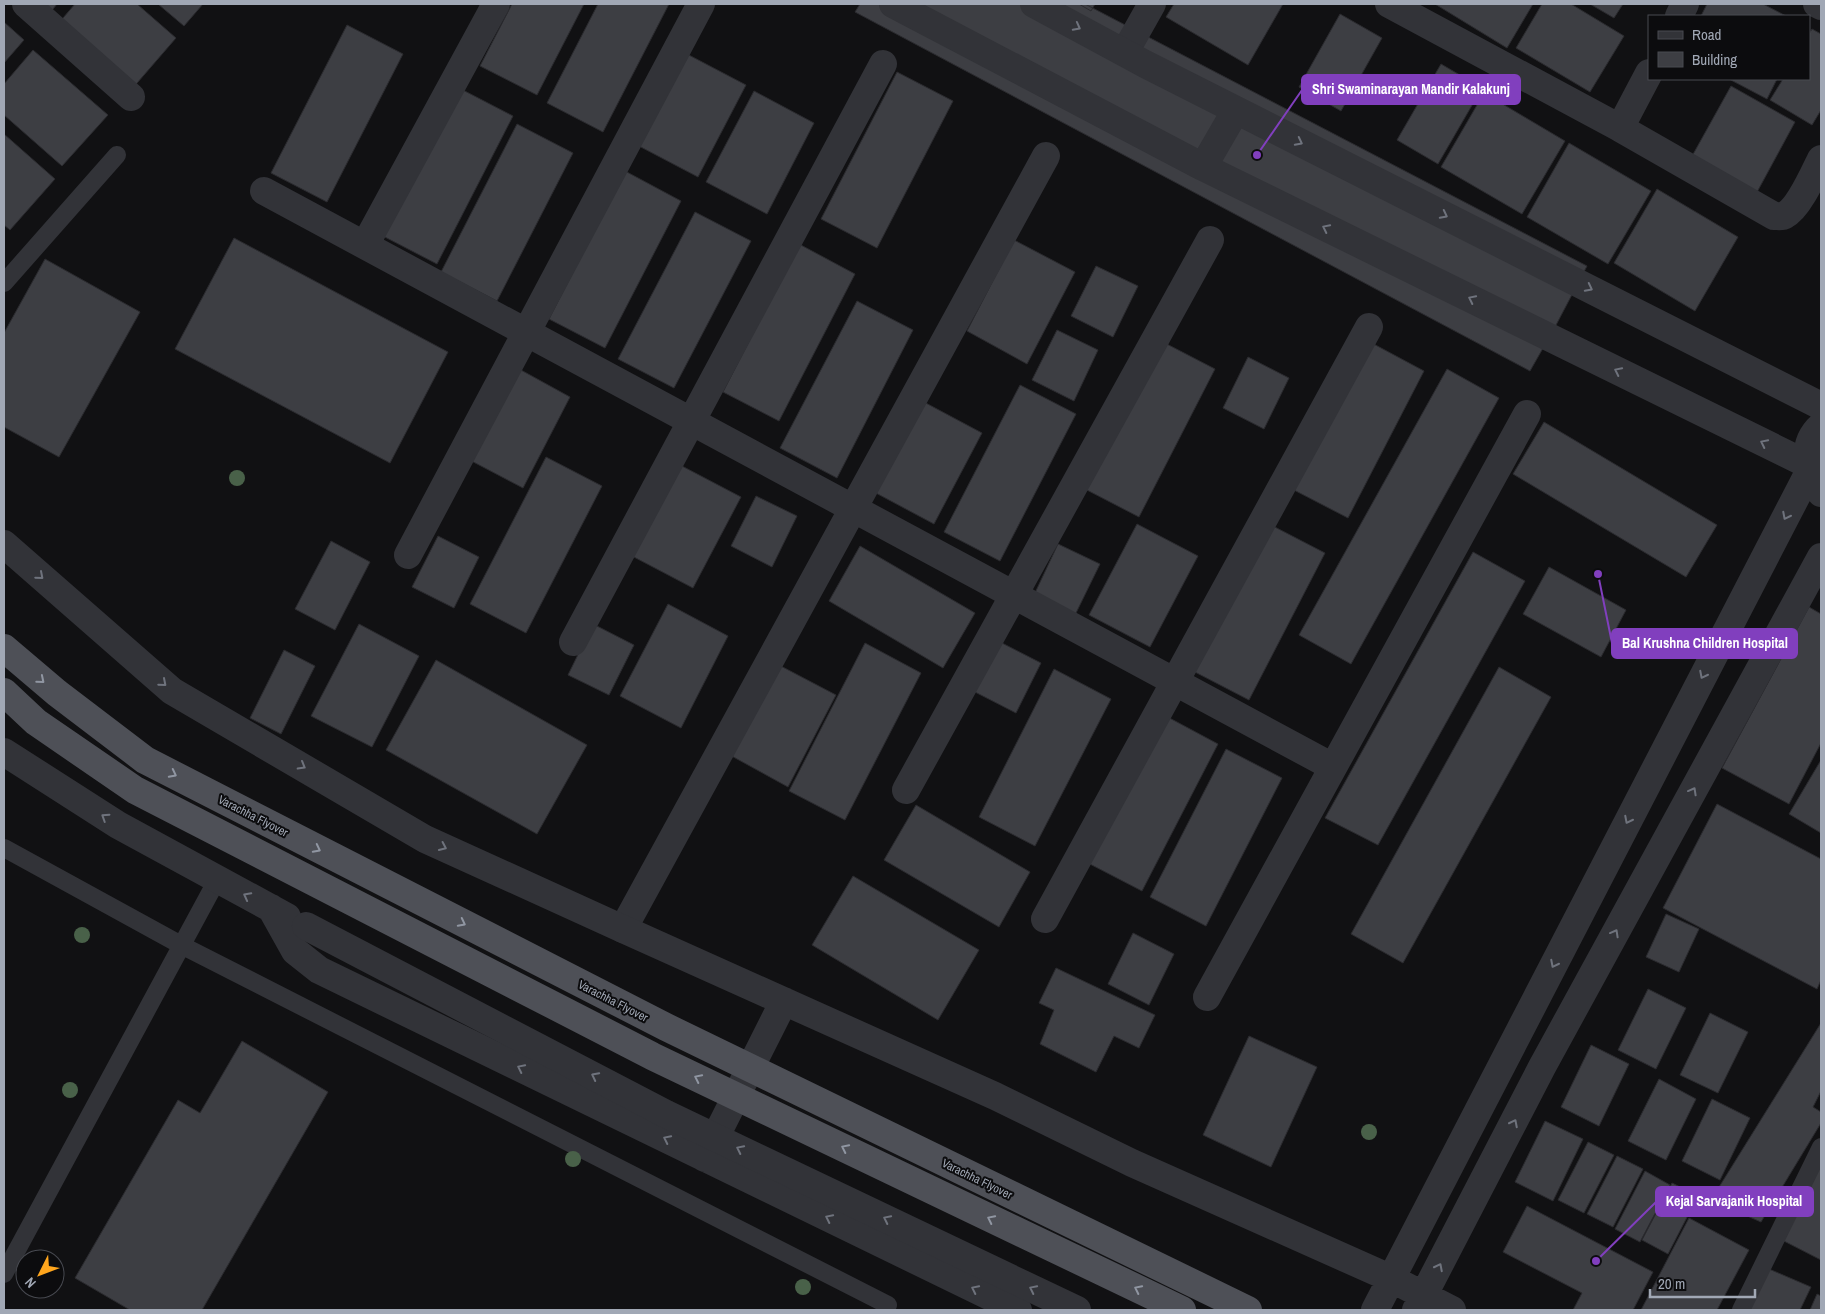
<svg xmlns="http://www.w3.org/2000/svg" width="1825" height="1314" font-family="'Archivo Narrow',sans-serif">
  <rect width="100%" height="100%" fill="#111113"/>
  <path fill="#3d3e43" stroke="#2b2b2f" d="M 37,4 L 57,4 L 49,14 Z
    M 75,4 L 137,4 L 176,38 L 131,90 L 57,25 Z
    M 158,4 L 203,4 L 184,26 Z
    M 512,4 L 584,4 L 537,95 L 480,66 Z
    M 598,4 L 669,4 L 603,132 L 547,103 Z
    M 860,4 L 1085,4 L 1587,266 L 1555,327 L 1530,371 L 855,12 Z
    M 1079,4 L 1095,4 L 1091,11 Z
    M 1174,4 L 1283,4 L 1248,65 L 1166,17 Z
    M 1435,4 L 1533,4 L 1507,48 Z
    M 1542,4 L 1571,4 L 1624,36 L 1590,92 L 1516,48 Z
    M 1590,4 L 1623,4 L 1614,18 Z
    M 1707,4 L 1763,4 L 1786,16 L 1701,16 Z
    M 1340,14 L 1382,38 L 1341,111 L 1299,87 Z
    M 4,22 L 24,40 L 4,63 Z
    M 347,25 L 403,54 L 327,202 L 271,173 Z
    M 1812,29 L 1821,34 L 1821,110 L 1812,125 L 1770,100 L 1783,79 L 1809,79 L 1809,34 Z
    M 33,50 L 108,115 L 62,166 L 4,115 L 4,84 Z
    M 685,53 L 746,85 L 698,177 L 637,145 Z
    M 1441,64 L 1482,88 L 1438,164 L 1397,140 Z
    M 897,72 L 953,101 L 877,248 L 821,219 Z
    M 1729,79 L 1777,79 L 1767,99 Z
    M 1731,86 L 1795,122 L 1756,194 L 1691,158 Z
    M 457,87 L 513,116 L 437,264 L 381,235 Z
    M 754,91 L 814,123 L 767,214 L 706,182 Z
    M 1484,93 L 1565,141 L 1522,214 L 1441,167 Z
    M 517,124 L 573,153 L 497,301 L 441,272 Z
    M 4,134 L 55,179 L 10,230 L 4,225 Z
    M 1569,143 L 1651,191 L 1608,264 L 1527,217 Z
    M 625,171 L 681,201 L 605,348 L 549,319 Z
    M 1657,189 L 1738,237 L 1695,311 L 1614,263 Z
    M 695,212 L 751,241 L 674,388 L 618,359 Z
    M 234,238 L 448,352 L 390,463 L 175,349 Z
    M 1014,240 L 1075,272 L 1027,364 L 967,331 Z
    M 799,244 L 855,274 L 779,421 L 723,392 Z
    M 45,259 L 140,312 L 59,457 L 4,427 L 4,333 Z
    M 1096,266 L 1138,286 L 1113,337 L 1071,316 Z
    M 857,301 L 913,330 L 837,478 L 780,448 Z
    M 1057,330 L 1098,350 L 1074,401 L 1032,380 Z
    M 1159,340 L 1215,369 L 1139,517 L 1083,488 Z
    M 1368,341 L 1424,371 L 1348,518 L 1292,489 Z
    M 1248,357 L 1289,378 L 1264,429 L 1223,408 Z
    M 510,364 L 570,397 L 523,488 L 462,456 Z
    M 1447,369 L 1499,398 L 1351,664 L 1299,635 Z
    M 1020,385 L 1076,414 L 1000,561 L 944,532 Z
    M 922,401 L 982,433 L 934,524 L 874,492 Z
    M 1544,422 L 1717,525 L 1686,577 L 1513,474 Z
    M 546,457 L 602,486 L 526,633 L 470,604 Z
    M 680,465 L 741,497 L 693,588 L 632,556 Z
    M 756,496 L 797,516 L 772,567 L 731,546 Z
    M 1137,524 L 1198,556 L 1150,647 L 1089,615 Z
    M 1269,524 L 1325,553 L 1249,700 L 1193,671 Z
    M 438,536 L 479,557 L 454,608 L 412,587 Z
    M 331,541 L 370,562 L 335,630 L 295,609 Z
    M 1058,544 L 1100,564 L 1075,615 L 1034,595 Z
    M 860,546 L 975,613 L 943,668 L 829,601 Z
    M 1473,552 L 1525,581 L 1378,845 L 1325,818 Z
    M 1549,567 L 1626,610 L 1601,657 L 1523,614 Z
    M 668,604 L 728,636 L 681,728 L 620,696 Z
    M 1809,607 L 1821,614 L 1821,743 L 1789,804 L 1722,768 Z
    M 359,624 L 419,656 L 372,747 L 311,716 Z
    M 593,624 L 634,645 L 609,695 L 568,675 Z
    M 1000,642 L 1041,663 L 1016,713 L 975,692 Z
    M 865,643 L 921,673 L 845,820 L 789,791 Z
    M 284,650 L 315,666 L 281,734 L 250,718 Z
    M 436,660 L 587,745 L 537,834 L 386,750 Z
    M 775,663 L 836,695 L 788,787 L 728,754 Z
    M 1499,667 L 1551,697 L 1403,963 L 1351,934 Z
    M 1054,669 L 1111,699 L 1035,846 L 979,817 Z
    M 1162,714 L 1218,744 L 1142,891 L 1086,862 Z
    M 1226,749 L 1282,778 L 1206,926 L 1150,897 Z
    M 1821,760 L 1821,833 L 1789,814 Z
    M 1717,804 L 1821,859 L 1821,980 L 1817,989 L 1663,908 Z
    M 916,805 L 1030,872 L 999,927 L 884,860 Z
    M 853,876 L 979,950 L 938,1020 L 812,945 Z
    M 1666,914 L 1699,929 L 1679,972 L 1646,957 Z
    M 1133,933 L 1174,954 L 1149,1005 L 1108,984 Z
    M 1056,968 L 1155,1015 L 1139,1048 L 1114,1036 L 1096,1072 L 1040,1044 L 1054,1010 L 1039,1003 Z
    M 1648,989 L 1686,1008 L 1656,1069 L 1618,1050 Z
    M 1710,1013 L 1748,1032 L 1718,1093 L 1680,1075 Z
    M 1821,1023 L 1821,1091 L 1813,1107 L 1821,1112 L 1821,1123 L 1761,1222 L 1711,1200 Z
    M 1249,1036 L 1317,1067 L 1271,1167 L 1203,1135 Z
    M 242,1041 L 328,1092 L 202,1310 L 130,1310 L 75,1278 L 178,1100 L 200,1113 Z
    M 1591,1045 L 1629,1064 L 1599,1126 L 1561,1107 Z
    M 1659,1079 L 1696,1099 L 1666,1160 L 1628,1141 Z
    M 1712,1099 L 1750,1118 L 1720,1180 L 1682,1161 Z
    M 1545,1121 L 1583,1139 L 1553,1201 L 1515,1182 Z
    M 1588,1142 L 1614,1155 L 1584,1213 L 1558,1200 Z
    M 1617,1156 L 1643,1169 L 1613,1227 L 1587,1214 Z
    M 1821,1160 L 1821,1260 L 1782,1240 Z
    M 1645,1171 L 1670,1185 L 1640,1242 L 1615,1229 Z
    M 1672,1183 L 1698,1196 L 1668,1254 L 1642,1240 Z
    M 1527,1206 L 1653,1272 L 1633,1310 L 1573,1310 L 1582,1293 L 1503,1252 Z
    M 1689,1218 L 1749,1250 L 1717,1310 L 1641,1310 Z
    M 1769,1269 L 1811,1287 L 1800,1310 L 1748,1310 Z
    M 1817,1294 L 1821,1296 L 1821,1310 L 1810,1310 Z"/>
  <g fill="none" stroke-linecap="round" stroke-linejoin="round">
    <path stroke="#323338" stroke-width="18" d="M 4,283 L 117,155
      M 4,848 L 181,945 L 888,1305
      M 4,1274 L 217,880
      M 1741,1310 L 1821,1147"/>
    <path stroke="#323338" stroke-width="28" d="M 26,4 L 131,97
      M 1389,4 L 1620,128 L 1774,216 C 1778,216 1782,217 1785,215 C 1799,208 1814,173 1821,159
      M 1817,4 L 1821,6
      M 1679,16 L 1685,4
      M 1125,52 L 1152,4
      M 1620,128 L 1649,73
      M 264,191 L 1333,767
      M 365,245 L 496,4
      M 408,555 L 701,4
      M 573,642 L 883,64
      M 906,790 L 1210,240
      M 1045,919 L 1369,327
      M 623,929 L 1046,156
      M 1207,997 L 1527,414"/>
    <path stroke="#323338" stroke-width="28" d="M 893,4 L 1203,167 L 1807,464
      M 1034,4 L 1145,64 L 1821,406
      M 1203,167 L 1236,110
      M 1821,426 C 1801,444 1805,474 1821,493
      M 4,544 L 172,691 L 425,839 L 623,929 L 995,1096 L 1132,1163 L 1390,1278 L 1452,1310
      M 4,752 L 118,825 L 287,917
      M 271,908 L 295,951 L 319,970 L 1018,1310
      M 705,1158 L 784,1001
      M 1375,1310 L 1809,472
      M 1416,1310 L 1542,1067 L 1821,557"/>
    <path stroke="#323338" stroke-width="28" d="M 306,926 L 666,1114 L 1077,1310"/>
    <path stroke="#4e5057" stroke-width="28" d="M 4,648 L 57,693 L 145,760 L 666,1027 L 1248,1310
      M 4,692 L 36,722 L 135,790 L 652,1056 L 1182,1310"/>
  </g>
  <g fill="#496149">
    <circle cx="237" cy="478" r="8"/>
    <circle cx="82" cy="935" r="8"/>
    <circle cx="70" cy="1090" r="8"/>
    <circle cx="1369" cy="1132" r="8"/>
    <circle cx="573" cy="1159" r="8"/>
    <circle cx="803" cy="1287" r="8"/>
  </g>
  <defs><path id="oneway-chevron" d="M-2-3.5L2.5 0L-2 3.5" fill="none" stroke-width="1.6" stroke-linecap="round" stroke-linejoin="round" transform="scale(1.25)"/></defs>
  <g stroke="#6f737d">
    <use href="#oneway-chevron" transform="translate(1077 27) rotate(28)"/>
    <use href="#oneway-chevron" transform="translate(1299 142) rotate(27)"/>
    <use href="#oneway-chevron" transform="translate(1444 215) rotate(27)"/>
    <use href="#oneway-chevron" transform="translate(1326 228) rotate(-154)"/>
    <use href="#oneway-chevron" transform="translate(1589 288) rotate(27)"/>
    <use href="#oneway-chevron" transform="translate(1472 299) rotate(-154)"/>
    <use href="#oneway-chevron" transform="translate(1618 371) rotate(-154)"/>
    <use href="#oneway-chevron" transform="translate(1764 443) rotate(-154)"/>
    <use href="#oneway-chevron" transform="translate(1786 516) rotate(117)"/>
    <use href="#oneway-chevron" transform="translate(40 576) rotate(41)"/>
    <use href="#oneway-chevron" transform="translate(1703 675) rotate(117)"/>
    <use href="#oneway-chevron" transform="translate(163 683) rotate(41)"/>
    <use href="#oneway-chevron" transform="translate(302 766) rotate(30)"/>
    <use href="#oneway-chevron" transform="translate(1693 791) rotate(-61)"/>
    <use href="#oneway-chevron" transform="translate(105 817) rotate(-147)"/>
    <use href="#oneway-chevron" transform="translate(1628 820) rotate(117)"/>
    <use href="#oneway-chevron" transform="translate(443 847) rotate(25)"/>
    <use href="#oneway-chevron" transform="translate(247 896) rotate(-152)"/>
    <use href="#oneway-chevron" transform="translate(1615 933) rotate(-61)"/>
    <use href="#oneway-chevron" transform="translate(1554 964) rotate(117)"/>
    <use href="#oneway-chevron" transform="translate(521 1068) rotate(-154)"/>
    <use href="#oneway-chevron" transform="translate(595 1076) rotate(-153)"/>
    <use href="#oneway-chevron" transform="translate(1514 1123) rotate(-63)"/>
    <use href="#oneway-chevron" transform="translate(667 1139) rotate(-154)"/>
    <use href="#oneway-chevron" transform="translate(740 1149) rotate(-154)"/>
    <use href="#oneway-chevron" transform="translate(829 1218) rotate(-154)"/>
    <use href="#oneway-chevron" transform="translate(887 1219) rotate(-154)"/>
    <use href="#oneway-chevron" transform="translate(1439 1267) rotate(-63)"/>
    <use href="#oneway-chevron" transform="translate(975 1289) rotate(-154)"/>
    <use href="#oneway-chevron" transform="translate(1033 1289) rotate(-154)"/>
  </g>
  <g stroke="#9096a2">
    <use href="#oneway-chevron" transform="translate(41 680) rotate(40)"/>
    <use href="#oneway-chevron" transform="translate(173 774) rotate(27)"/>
    <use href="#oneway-chevron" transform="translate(317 849) rotate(27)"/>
    <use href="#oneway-chevron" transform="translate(462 923) rotate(27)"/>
    <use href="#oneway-chevron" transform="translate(698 1078) rotate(-154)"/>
    <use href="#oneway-chevron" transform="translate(845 1148) rotate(-154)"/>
    <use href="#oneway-chevron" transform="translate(991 1219) rotate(-154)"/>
    <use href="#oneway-chevron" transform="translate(1138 1289) rotate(-154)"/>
  </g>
  <g text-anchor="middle" stroke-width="4" stroke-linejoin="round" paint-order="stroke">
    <g font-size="12" fill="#a1a8b5" stroke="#0c0c0e">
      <text transform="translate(253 816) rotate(27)" y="4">Varachha Flyover</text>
      <text transform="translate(613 1001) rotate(27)" y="4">Varachha Flyover</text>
      <text transform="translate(977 1179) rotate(26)" y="4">Varachha Flyover</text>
    </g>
  </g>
  <path fill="none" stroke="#813fbe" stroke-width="2" d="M1257 155L1302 90M1598 574L1612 643M1596 1261L1656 1202"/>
  <g fill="#813fbe" stroke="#0c0c0e" stroke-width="2">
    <circle cx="1257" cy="155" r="5"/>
    <circle cx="1598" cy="574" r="5"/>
    <circle cx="1596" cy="1261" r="5"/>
  </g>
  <g fill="#813fbe" stroke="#813fbe" stroke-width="2">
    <rect x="1302" y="75" width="218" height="29" rx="5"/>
    <rect x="1612" y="629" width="185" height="29" rx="5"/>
    <rect x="1656" y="1187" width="157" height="29" rx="5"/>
  </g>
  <g font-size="14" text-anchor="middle" font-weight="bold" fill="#fff">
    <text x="1411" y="94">Shri Swaminarayan Mandir Kalakunj</text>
    <text x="1705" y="648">Bal Krushna Children Hospital</text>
    <text x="1734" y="1206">Kejal Sarvajanik Hospital</text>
  </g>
  <rect width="1825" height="1314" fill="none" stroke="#a1a8b5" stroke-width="10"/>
  <rect x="1648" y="15" width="162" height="65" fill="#0c0c0e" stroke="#484a51"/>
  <rect x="1658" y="31" width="25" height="8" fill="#323338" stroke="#484a51"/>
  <text x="1692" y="40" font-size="15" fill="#a1a8b5">Road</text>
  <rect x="1658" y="52" width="25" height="15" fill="#3d3e43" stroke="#484a51"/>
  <text x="1692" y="65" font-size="15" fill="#a1a8b5">Building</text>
  <g transform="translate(40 1274) rotate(228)"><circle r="24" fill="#0c0c0e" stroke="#484a51"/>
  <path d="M0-4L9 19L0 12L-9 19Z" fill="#ffa61d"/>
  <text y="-8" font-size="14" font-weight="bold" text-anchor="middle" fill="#a1a8b5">N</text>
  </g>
  <path d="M1650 1289v8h105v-8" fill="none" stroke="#a1a8b5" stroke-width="2.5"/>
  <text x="1658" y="1289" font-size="15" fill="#a1a8b5" stroke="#0c0c0e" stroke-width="4" paint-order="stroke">20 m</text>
</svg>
